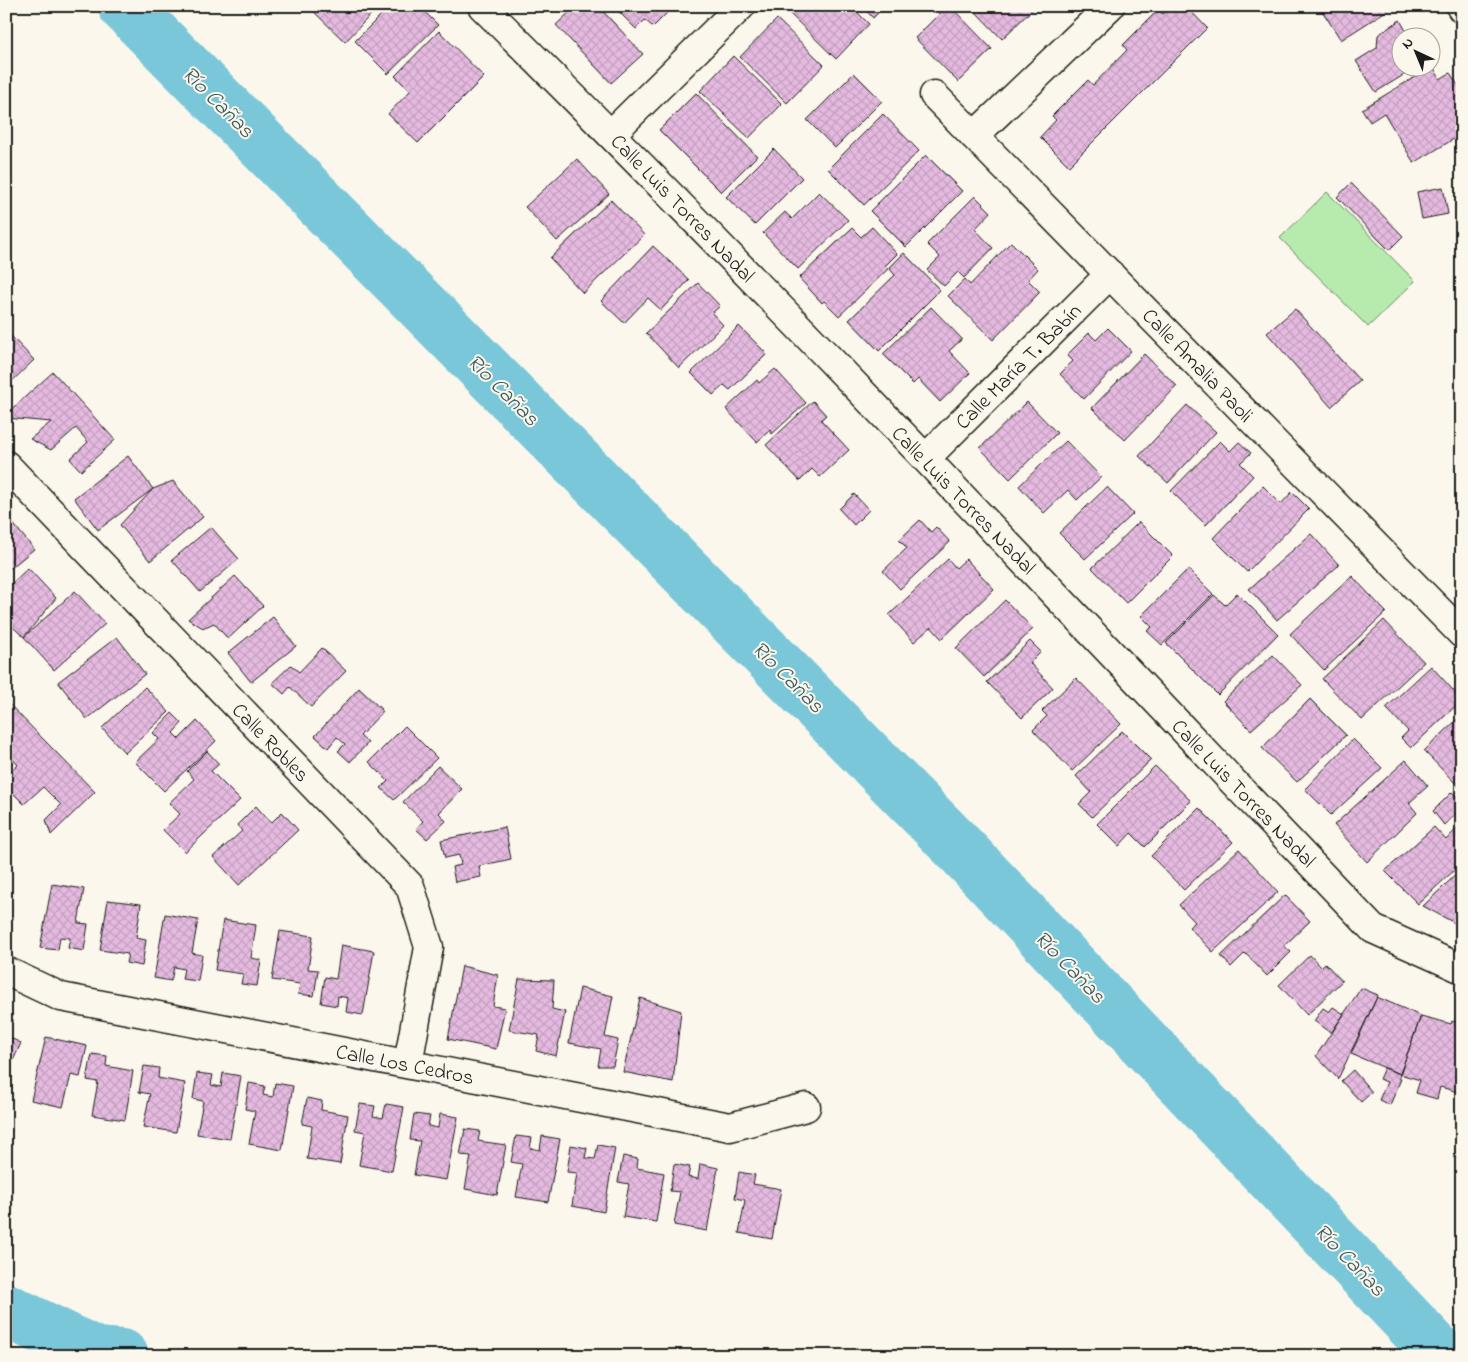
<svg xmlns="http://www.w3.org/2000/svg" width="1468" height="1362" font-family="'Indie Flower',sans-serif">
  <defs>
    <pattern id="building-cross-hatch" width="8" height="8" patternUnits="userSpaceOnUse" patternTransform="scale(1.25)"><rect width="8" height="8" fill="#e5bae0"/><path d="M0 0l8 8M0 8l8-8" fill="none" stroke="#c49fc0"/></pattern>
  </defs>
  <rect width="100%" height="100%" fill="#fbf7ec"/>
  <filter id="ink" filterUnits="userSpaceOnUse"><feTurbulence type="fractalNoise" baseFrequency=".02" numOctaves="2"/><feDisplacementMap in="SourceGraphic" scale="10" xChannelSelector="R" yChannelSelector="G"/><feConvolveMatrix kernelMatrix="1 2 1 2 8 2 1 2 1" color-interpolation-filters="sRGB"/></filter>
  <g filter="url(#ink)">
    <path fill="#b7ebad" stroke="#6a8464" d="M 1327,192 L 1415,281 L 1368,327 L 1280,238 Z"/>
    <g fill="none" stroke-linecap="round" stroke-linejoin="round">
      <path stroke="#7ac7d9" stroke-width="54" d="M 125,6 L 962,851 L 1442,1356
        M 6,1310 L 96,1354 L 122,1356"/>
    </g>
    <path fill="url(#building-cross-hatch)" stroke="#1c1c1c" d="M 308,6 L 379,6 L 345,42 Z
      M 390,6 L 419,6 L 438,25 L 388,74 L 355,41 Z
      M 576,6 L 598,6 L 643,54 L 611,83 L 556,25 Z
      M 613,6 L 674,6 L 653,27 L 645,20 L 636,29 Z
      M 791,6 L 851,6 L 869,24 L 836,59 L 787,11 Z
      M 862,6 L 885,6 L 873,18 Z
      M 947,6 L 950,6 L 992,49 L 958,82 L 915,38 Z
      M 970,6 L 1036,6 L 1002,39 Z
      M 1171,6 L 1186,6 L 1207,28 L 1069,166 L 1040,137 L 1056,120 L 1052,116 L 1088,80 L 1093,85 L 1127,50 L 1123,45 L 1158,10 L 1163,14 Z
      M 1319,6 L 1394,6 L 1341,40 Z
      M 777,19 L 824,65 L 787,103 L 740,57 Z
      M 1400,20 L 1410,38 L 1400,38 L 1400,68 L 1415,68 L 1376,92 L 1356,61 L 1377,48 L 1378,35 Z
      M 439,31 L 484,77 L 418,143 L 388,114 L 410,91 L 395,76 Z
      M 733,56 L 782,104 L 749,138 L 700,91 Z
      M 1433,66 L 1440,79 L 1450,73 L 1462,91 L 1462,104 L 1457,107 L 1462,114 L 1462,134 L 1414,163 L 1384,113 L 1370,122 L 1362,109 Z
      M 854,73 L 882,101 L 835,148 L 807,120 Z
      M 696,93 L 757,156 L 721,192 L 659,130 Z
      M 883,114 L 919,151 L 864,205 L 828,169 Z
      M 774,149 L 802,178 L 755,225 L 726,197 Z
      M 926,155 L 962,191 L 906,247 L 870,211 Z
      M 577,159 L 609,194 L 557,241 L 525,207 Z
      M 1351,183 L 1403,236 L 1389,250 L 1337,197 Z
      M 1443,187 L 1448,214 L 1422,219 L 1417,192 Z
      M 819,192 L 848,220 L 798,269 L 763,233 L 785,212 L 792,219 Z
      M 975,196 L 991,212 L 975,229 L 993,248 L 964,278 L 958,272 L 944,286 L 927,270 L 940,257 L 927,244 Z
      M 611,200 L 644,235 L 583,293 L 550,258 Z
      M 872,227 L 897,254 L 885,266 L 888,269 L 839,316 L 824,301 L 822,303 L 799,278 L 852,228 L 861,237 Z
      M 1011,242 L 1038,269 L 1028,280 L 1040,292 L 993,340 L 948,296 L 965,279 L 970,285 Z
      M 653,246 L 689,280 L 661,310 L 648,298 L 624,323 L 601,301 Z
      M 904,253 L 940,290 L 879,351 L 849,320 L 895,275 L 889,268 Z
      M 698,283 L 720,306 L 712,313 L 723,325 L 679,368 L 646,333 Z
      M 931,307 L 962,339 L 949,351 L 970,373 L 940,402 L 918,379 L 913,384 L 883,354 Z
      M 1295,309 L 1360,381 L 1331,407 L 1267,333 Z
      M 739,326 L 767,354 L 730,390 L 724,385 L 713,395 L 691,373 Z
      M 1108,328 L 1131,351 L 1084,399 L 1060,374 L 1073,361 L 1067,355 L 1089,333 L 1096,340 Z
      M 10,335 L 34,360 L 6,387 L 6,339 Z
      M 1144,354 L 1177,386 L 1125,440 L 1092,408 Z
      M 775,369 L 806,403 L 772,434 L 770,430 L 757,442 L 726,409 L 757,380 L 759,383 Z
      M 53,372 L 115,440 L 81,471 L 70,459 L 88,442 L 76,428 L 51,450 L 30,439 L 51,422 L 6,418 L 6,414 Z
      M 813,401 L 826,415 L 821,420 L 849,450 L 820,477 L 812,469 L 800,481 L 766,445 Z
      M 1027,402 L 1057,433 L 1010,479 L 980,448 Z
      M 1187,405 L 1216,432 L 1168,483 L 1139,456 Z
      M 1066,441 L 1101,477 L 1077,500 L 1068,490 L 1044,513 L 1019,486 Z
      M 1220,441 L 1230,451 L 1239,442 L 1251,453 L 1240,463 L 1253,476 L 1206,525 L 1171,491 Z
      M 128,456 L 153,489 L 98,530 L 74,498 Z
      M 173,481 L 203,517 L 150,561 L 120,525 L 153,489 Z
      M 1263,486 L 1281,504 L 1292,492 L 1309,509 L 1247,572 L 1213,538 Z
      M 1107,487 L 1133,514 L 1085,559 L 1059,533 Z
      M 854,494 L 869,510 L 854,525 L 839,509 Z
      M 6,515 L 34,549 L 6,572 Z
      M 920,520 L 931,532 L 936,527 L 950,542 L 900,589 L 883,571 L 907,548 L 899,540 Z
      M 1139,522 L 1173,556 L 1126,603 L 1092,568 Z
      M 211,527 L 239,559 L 200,592 L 172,560 Z
      M 1311,534 L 1339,565 L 1277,620 L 1249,589 Z
      M 948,559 L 956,568 L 966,559 L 994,589 L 942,639 L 931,627 L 914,642 L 889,615 Z
      M 28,568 L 56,598 L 24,637 L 6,621 L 6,589 Z
      M 1188,569 L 1213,594 L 1162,645 L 1147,631 L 1152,627 L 1141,616 Z
      M 235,576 L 263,606 L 228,639 L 214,623 L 203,628 L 188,619 Z
      M 1352,576 L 1386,612 L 1324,670 L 1290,634 Z
      M 75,591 L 105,624 L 54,670 L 24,637 Z
      M 1237,593 L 1278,634 L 1218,695 L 1166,643 L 1214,595 L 1225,605 Z
      M 1005,600 L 1033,629 L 984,677 L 956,648 Z
      M 273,617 L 296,646 L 251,682 L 228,653 Z
      M 1384,620 L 1424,662 L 1362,720 L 1322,679 Z
      M 117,637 L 145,674 L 87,719 L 58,682 Z
      M 1030,641 L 1041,652 L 1030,663 L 1053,688 L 1022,718 L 987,682 Z
      M 322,648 L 346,671 L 311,707 L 290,687 L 284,694 L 272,683 L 291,665 L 299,672 Z
      M 1273,655 L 1302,685 L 1251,730 L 1223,701 Z
      M 1431,666 L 1462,700 L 1411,748 L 1401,738 L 1408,731 L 1386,708 Z
      M 1076,678 L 1121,724 L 1072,771 L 1033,730 L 1047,716 L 1042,711 Z
      M 145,687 L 169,712 L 125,753 L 102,728 Z
      M 359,688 L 383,711 L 360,736 L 368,743 L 350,762 L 338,751 L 345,744 L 337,737 L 328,748 L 315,736 Z
      M 1310,699 L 1346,735 L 1297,782 L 1262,748 Z
      M 6,701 L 95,792 L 51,835 L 46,820 L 61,805 L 43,787 L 24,804 L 6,786 L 6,776 L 18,765 L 9,755 L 6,758 Z
      M 172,713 L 182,723 L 173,733 L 179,739 L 197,721 L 216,741 L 164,791 L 135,762 L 159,739 L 153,733 Z
      M 1462,715 L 1462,786 L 1460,788 L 1424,751 Z
      M 405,726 L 437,758 L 394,800 L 381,788 L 388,781 L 369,762 Z
      M 1122,731 L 1151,760 L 1092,817 L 1079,804 L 1091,792 L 1076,776 Z
      M 1353,739 L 1382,768 L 1331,815 L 1305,789 Z
      M 207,751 L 219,764 L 211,771 L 240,800 L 185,852 L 163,830 L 180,814 L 169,803 L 194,779 L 187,771 Z
      M 1406,760 L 1428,786 L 1409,803 L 1417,813 L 1367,862 L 1334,825 Z
      M 438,766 L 462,789 L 439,813 L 446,821 L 427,839 L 416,829 L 423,821 L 403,802 Z
      M 1155,766 L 1191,801 L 1145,847 L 1131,833 L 1119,846 L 1097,824 Z
      M 1452,792 L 1462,802 L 1462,808 L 1444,825 L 1433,811 Z
      M 256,806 L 271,823 L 282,812 L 298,830 L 239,885 L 213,857 L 242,831 L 237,825 Z
      M 1199,808 L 1233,842 L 1184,890 L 1151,856 Z
      M 1462,823 L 1462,863 L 1418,904 L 1385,871 L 1434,827 L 1446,840 Z
      M 505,827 L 511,859 L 479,866 L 481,877 L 455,882 L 452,867 L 461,865 L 459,855 L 445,858 L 441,840 Z
      M 1239,849 L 1278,892 L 1213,952 L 1189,927 L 1195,922 L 1179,905 Z
      M 1462,869 L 1462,927 L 1423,906 Z
      M 52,884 L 84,889 L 78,923 L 88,924 L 84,951 L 68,948 L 70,938 L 60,937 L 58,950 L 40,948 Z
      M 1285,895 L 1310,921 L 1284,946 L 1291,952 L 1267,976 L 1245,953 L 1231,967 L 1221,956 Z
      M 108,900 L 141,904 L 136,938 L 146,940 L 142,966 L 126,963 L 128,954 L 100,950 Z
      M 165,914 L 198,920 L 192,953 L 202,955 L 198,981 L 182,979 L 184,969 L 174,967 L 171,981 L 154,978 Z
      M 223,920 L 256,925 L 251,958 L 261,960 L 257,986 L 241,984 L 243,974 L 215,970 Z
      M 280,931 L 313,936 L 308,969 L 318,970 L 314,996 L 298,994 L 300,984 L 272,980 Z
      M 341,945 L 374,951 L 363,1015 L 346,1012 L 348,998 L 338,996 L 337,1006 L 321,1003 L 325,977 L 336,979 Z
      M 1310,955 L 1321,967 L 1325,963 L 1342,981 L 1307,1015 L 1279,985 Z
      M 462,966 L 498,975 L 493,1006 L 505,1008 L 496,1049 L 448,1039 Z
      M 519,979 L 554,980 L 552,1009 L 565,1012 L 556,1056 L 536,1051 L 539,1035 L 509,1030 Z
      M 580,988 L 613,996 L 605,1037 L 618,1040 L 613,1066 L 598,1066 L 601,1049 L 569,1043 Z
      M 1361,988 L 1378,995 L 1338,1079 L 1316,1056 Z
      M 1377,997 L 1421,1016 L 1400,1074 L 1351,1054 Z
      M 640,998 L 681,1011 L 673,1082 L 623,1072 Z
      M 1333,1007 L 1344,1014 L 1332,1033 L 1314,1021 L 1323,1008 L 1329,1012 Z
      M 1421,1016 L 1451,1024 L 1452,1021 L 1462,1024 L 1462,1093 L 1440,1087 L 1437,1099 L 1416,1093 L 1420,1080 L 1400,1074 Z
      M 6,1036 L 21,1043 L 6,1076 Z
      M 46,1037 L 87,1046 L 80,1077 L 71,1075 L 63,1107 L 31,1100 Z
      M 92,1054 L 107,1056 L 106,1066 L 133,1071 L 125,1120 L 92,1115 L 98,1082 L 87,1080 Z
      M 144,1066 L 159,1068 L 158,1078 L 185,1083 L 176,1132 L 143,1127 L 150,1094 L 139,1092 Z
      M 1384,1068 L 1400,1074 L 1399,1078 L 1401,1079 L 1390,1105 L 1379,1100 L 1387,1082 L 1379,1079 Z
      M 1353,1070 L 1372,1092 L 1361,1102 L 1341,1081 Z
      M 197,1073 L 213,1075 L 211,1085 L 221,1087 L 223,1073 L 241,1076 L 230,1139 L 197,1134 L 203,1101 L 193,1099 Z
      M 249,1083 L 265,1086 L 263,1095 L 273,1097 L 275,1083 L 293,1086 L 282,1150 L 249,1144 L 255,1111 L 245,1109 Z
      M 307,1098 L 322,1101 L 321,1110 L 348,1115 L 340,1164 L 307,1159 L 312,1126 L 302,1124 Z
      M 360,1104 L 375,1106 L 373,1116 L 383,1118 L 386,1104 L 404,1107 L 392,1171 L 359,1165 L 365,1132 L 355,1130 Z
      M 414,1114 L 430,1116 L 428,1126 L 438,1128 L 440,1114 L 458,1117 L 446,1180 L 414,1175 L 420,1141 L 410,1140 Z
      M 465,1129 L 480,1131 L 478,1141 L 506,1145 L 497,1195 L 465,1189 L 471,1156 L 460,1155 Z
      M 516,1136 L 532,1138 L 530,1148 L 540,1150 L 542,1136 L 560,1139 L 548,1202 L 516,1197 L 522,1164 L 511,1162 Z
      M 571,1145 L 587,1148 L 585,1158 L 595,1159 L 598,1145 L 615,1148 L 604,1212 L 572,1206 L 577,1173 L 567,1172 Z
      M 623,1156 L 638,1159 L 637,1168 L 664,1173 L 656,1222 L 623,1217 L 629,1184 L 618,1182 Z
      M 674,1164 L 690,1167 L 688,1177 L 698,1179 L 700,1164 L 718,1168 L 707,1231 L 674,1225 L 680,1192 L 670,1191 Z
      M 739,1172 L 755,1175 L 753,1184 L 781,1189 L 772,1239 L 739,1233 L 745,1200 L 735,1198 Z"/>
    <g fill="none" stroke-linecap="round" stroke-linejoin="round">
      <defs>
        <path id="minor" d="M 482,6 C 786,307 1078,619 1373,929 L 1462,969
          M 1460,6 L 1462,9
          M 934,95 L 1462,634
          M 611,134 L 741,6
          M 974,136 L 1110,6
          M 926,458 L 1110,274
          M 6,465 L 410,886 L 429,947 L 408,1064
          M 6,971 L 61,997 L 730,1127 L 806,1107"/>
      </defs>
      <use href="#minor" stroke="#1c1c1c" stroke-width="31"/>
      <use href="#minor" stroke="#fbf7ec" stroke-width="28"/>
    </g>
  </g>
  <g text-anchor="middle" stroke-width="4" stroke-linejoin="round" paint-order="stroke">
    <g font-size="21" fill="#1c1c1c" stroke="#fbf7ec">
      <text transform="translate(683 208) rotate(46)" y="7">Calle Luis Torres Nadal</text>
      <text transform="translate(1198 365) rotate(46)" y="7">Calle Amalia Paoli</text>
      <text transform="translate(1018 366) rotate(-45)" y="7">Calle María T. Babín</text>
      <text transform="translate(964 500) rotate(46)" y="7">Calle Luis Torres Nadal</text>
      <text transform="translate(271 742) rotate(46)" y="7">Calle Robles</text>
      <text transform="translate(1244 793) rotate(46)" y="7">Calle Luis Torres Nadal</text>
      <text transform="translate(405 1064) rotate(11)" y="7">Calle Los Cedros</text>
    </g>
    <g font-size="22" font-style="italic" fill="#3d585e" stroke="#fbf7ec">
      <text transform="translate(219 101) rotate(45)" y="8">Río Cañas</text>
      <text transform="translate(504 389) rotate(45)" y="8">Río Cañas</text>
      <text transform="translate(789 676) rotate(45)" y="8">Río Cañas</text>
      <text transform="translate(1071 966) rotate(46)" y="8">Río Cañas</text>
      <text transform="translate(1351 1259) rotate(46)" y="8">Río Cañas</text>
    </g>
  </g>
  <rect width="1468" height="1362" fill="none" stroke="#fbf7ec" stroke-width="25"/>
  <rect x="12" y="12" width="1443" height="1337" fill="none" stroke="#1c1c1c" stroke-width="2" filter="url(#ink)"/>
  <g transform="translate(1416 52) rotate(316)"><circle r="24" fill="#fbf7ec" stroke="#a29f99"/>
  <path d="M0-4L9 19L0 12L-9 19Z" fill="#1c1c1c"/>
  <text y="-8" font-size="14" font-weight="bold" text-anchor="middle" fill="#1c1c1c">N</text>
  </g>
</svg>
